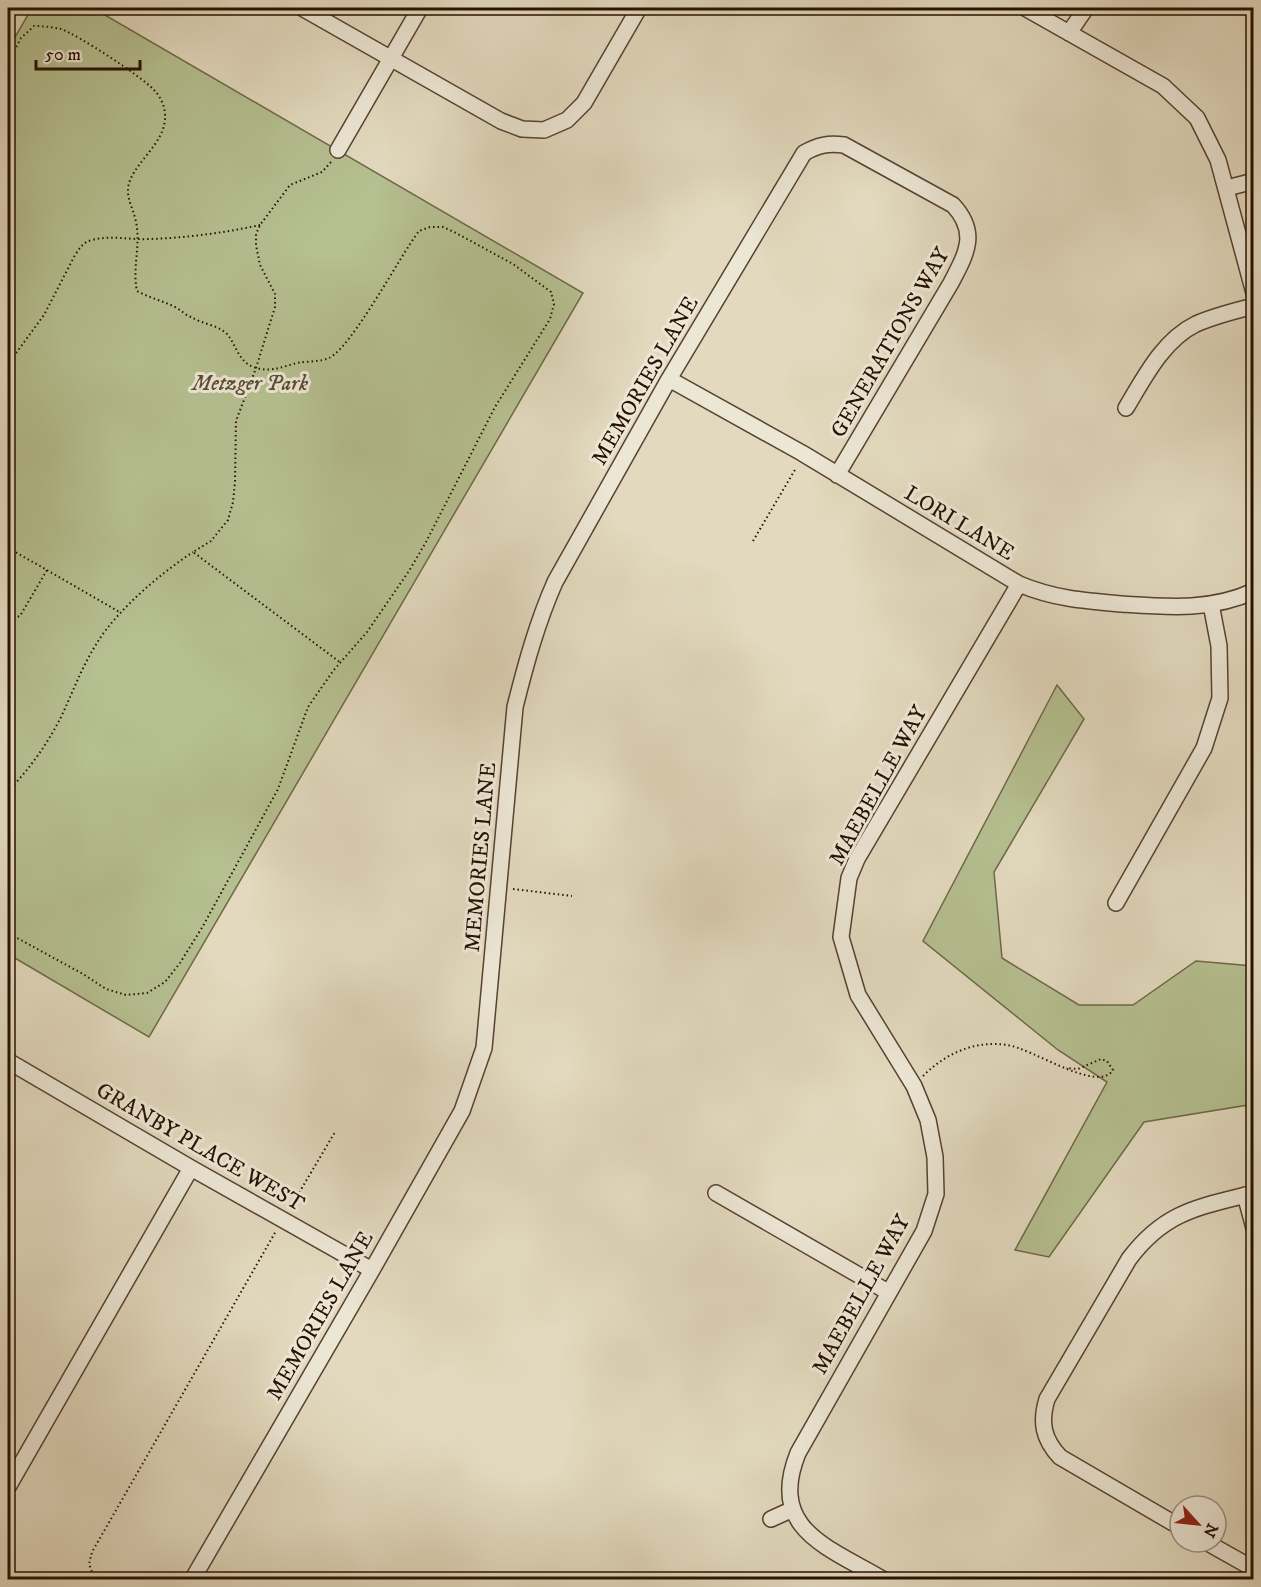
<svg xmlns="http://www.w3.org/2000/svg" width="1261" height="1587" font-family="'IM FELL DW Pica',serif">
  <rect width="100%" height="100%" fill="#e2d9be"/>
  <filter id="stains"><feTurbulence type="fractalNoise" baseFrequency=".00333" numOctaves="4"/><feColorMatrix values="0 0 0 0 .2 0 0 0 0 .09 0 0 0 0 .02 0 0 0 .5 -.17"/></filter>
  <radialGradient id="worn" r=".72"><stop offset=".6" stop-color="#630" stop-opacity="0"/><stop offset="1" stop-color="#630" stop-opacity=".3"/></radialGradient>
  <path fill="#b5bf90" stroke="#6e6848" stroke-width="1.5" d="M 32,8 L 93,8 L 583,293 L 149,1037 L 8,954 L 8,49 Z
    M 1057,685 L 1084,719 L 994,872 L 1002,958 L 1079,1005 L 1133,1005 L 1196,961 L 1253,966 L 1254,1104 L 1144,1122 L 1049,1257 L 1015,1250 L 1107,1082 L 1058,1050 L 923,941 Z"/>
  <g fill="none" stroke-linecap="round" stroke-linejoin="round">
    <defs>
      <path id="street" d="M 302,8 L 501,121 L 522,129 L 544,130 L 567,120 L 584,103 L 639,8
        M 1025,8 L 1163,86 L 1197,118 L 1218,160 L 1254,293
        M 1069,33 L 1086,8
        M 338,150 L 420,8
        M 1227,188 L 1254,181
        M 669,379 L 802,453 L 1019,584 C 1055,599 1085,601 1122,604 C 1167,607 1212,611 1254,591
        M 1126,408 C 1144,378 1163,340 1196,324 C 1214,316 1234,311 1254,306
        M 1116,903 L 1204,748 L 1220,698 L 1219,646 L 1211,604
        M 8,1061 L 191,1168 L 372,1270
        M 716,1193 L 888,1292
        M 1245,1195 L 1254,1228
        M 8,1487 L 191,1168
        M 771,1519 L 793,1509
        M 1180,1527 L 1060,1457 C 1043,1439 1040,1422 1047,1399 L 1129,1259 C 1165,1211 1199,1207 1254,1193
        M 1206,1542 L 1254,1569
        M 192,1580 L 372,1270 L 462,1111 L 484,1048 L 515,707 C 526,663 537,623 555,582 L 669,379 L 804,153 C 818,145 828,143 844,145 L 953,205 C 979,233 966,254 951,283 L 837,475
        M 884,1580 C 829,1547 767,1530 798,1453 L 924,1231 L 936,1194 L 935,1157 L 928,1120 L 914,1086 L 858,995 L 841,937 L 849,878 L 857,859 L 1019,584"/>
    </defs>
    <use href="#street" stroke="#564230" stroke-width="18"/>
    <path stroke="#271000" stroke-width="2" stroke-dasharray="1.5 3" stroke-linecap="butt" d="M 8,63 L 21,38 L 34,26 C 43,26 52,27 61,29 C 78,35 141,76 154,90 C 161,97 166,108 165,119 C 164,141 140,159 131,178 C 123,195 133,206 136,222 C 141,245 132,268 137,291 C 150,298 163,301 175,307 C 181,310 185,315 191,317 C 202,324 219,325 228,335 C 236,346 239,361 253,367 C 270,373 281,367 297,363 C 307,361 320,362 329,358 C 352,347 400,256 419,231 L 430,227 L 443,227 L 456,233 L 513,264 L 551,292 L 554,304 L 550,319 L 495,407 L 426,542 L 409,571 L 367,632 L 333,671 L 308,707 L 278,789 L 203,926 L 180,963 L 165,982 L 147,993 L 126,995 L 106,989 L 83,974 L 8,933
      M 331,162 L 322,172 L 290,185 L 260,225 L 256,234 L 256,245 L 260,265 L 275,294 L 275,307 L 256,368 L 236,421 L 235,482 L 233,502 L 228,520 L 211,541 L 193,552 L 341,663
      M 8,364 L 44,315 L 75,255 C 80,248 83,242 92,240 C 111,235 129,240 148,239 C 186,238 223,233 260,225
      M 753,541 L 796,468
      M 8,548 L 47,570 L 20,616 L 8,620
      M 47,570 L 121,613
      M 8,791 C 29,770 48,743 61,717 C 73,692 82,666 97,643 C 117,610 161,573 193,552
      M 513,889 L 572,896
      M 923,1076 C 945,1054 974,1040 1007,1045 C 1032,1048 1098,1094 1113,1070 L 1107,1061 L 1101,1059 L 1078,1069 L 1066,1068
      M 290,1208 L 335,1132
      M 95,1580 L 89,1564 L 92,1552 L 276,1231"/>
    <use href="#street" stroke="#ece6d5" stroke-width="15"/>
  </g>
  <g text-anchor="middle" stroke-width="6" stroke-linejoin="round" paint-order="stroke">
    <g font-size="22" fill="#271000" stroke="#ece6d5">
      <text transform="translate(889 342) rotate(-60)" y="8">GENERATIONS WAY</text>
      <text transform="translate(644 380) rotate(-60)" y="8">MEMORIES LANE</text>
      <text transform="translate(960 522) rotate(31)" y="8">LORI LANE</text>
      <text transform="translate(877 785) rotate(-61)" y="8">MAEBELLE WAY</text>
      <text transform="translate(479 857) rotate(-85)" y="8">MEMORIES LANE</text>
      <text transform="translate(201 1146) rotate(30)" y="8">GRANBY PLACE WEST</text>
      <text transform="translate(860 1294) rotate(-61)" y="8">MAEBELLE WAY</text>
      <text transform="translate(319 1315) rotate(-60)" y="8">MEMORIES LANE</text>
    </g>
    <g font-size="22" font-style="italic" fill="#594d32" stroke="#ece6d5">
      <text x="250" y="390">Metzger Park</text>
    </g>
  </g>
  <rect width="1261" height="1587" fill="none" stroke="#e2d9be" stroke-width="30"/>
  <rect x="9" y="9" width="1243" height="1569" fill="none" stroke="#271000" stroke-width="3"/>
  <rect x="15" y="15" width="1231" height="1557" fill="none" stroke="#271000" stroke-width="1.5"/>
  <g transform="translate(1198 1524) rotate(117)"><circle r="28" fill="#ece6d5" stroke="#9d9080" stroke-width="1.5"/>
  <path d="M0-4.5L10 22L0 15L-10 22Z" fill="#8f2418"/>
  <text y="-9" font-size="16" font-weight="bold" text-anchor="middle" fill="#271000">N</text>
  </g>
  <path d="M36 60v9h104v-9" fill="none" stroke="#271000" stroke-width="3"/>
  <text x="45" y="60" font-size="18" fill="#271000" stroke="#ece6d5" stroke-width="4.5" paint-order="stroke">50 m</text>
  <rect width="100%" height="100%" filter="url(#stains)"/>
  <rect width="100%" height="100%" fill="url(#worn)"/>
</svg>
